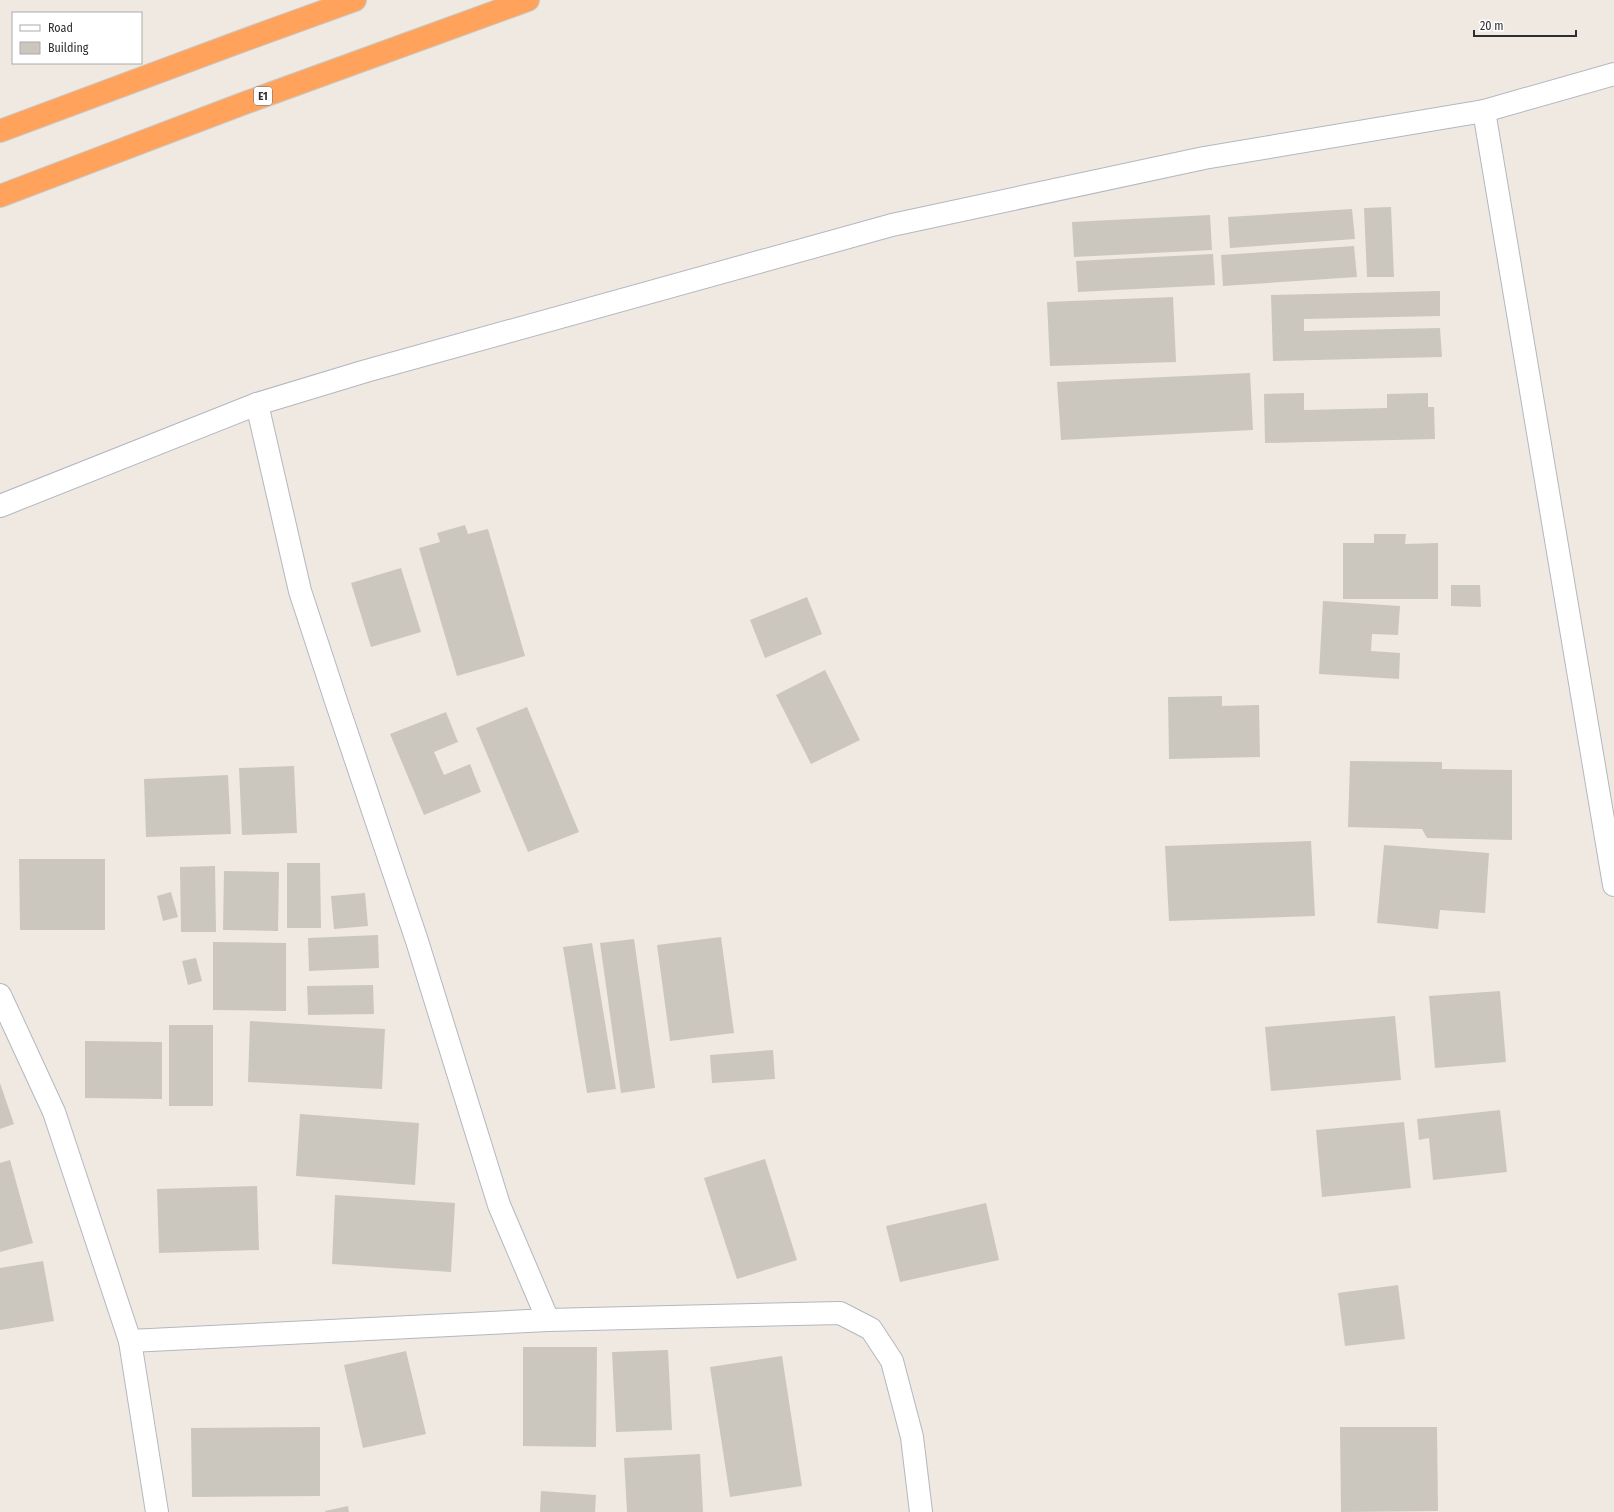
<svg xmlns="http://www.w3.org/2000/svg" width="1614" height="1512" font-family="'Fira Sans Condensed',sans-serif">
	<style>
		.building { fill: #cbc7bf }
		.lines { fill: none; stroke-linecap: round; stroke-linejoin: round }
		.minor-casing { stroke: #b4b7c1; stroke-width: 24 }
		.tertiary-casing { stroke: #b4b7c1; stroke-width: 24 }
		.motorway-casing { stroke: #c9c9c9; stroke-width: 24 }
		.minor { stroke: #fff; stroke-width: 22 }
		.tertiary { stroke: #fff; stroke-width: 22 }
		.motorway { stroke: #ffa35c; stroke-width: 22 }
		.labels { text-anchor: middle; stroke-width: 3; stroke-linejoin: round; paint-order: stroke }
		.shield { fill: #fff; stroke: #6d6d6d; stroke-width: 1 }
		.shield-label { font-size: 11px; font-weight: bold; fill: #2e2e2e }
	</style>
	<rect width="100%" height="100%" fill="#efe9e1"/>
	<g class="building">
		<path d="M1391,207L1394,277H1367L1364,208Z"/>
		<path d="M1352,209L1355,239L1230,248L1228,217Z"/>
		<path d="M1210,215L1212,250L1074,257L1072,222Z"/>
		<path d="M1354,246L1357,277L1223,286L1221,255Z"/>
		<path d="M1213,254L1215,285L1078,292L1076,261Z"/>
		<path d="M1440,291V316L1304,319V331L1440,328L1442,357L1273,361L1271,295Z"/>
		<path d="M1173,297L1176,362L1050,366L1047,302Z"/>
		<path d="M1250,373L1253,430L1061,440L1057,382Z"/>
		<path d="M1304,393V410L1387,408V394L1428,393V407H1434L1435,439L1265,443L1264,394Z"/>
		<path d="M465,525L468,534L488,529L525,656L457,676L419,548L440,542L437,533Z"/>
		<path d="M1374,534H1406L1405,544L1438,543V599H1343V543H1374Z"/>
		<path d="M401,568L421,632L371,647L351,583Z"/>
		<path d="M1451,585H1480L1481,607L1451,606Z"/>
		<path d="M807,597L822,634L765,658L750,620Z"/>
		<path d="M1323,601L1400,606L1398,635L1372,634L1371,651L1400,653L1399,679L1319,674Z"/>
		<path d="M825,670L860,740L811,764L776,695Z"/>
		<path d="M1222,696V706L1259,705L1260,757L1169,759L1168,697Z"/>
		<path d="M527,707L579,832L528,852L476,728Z"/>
		<path d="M446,712L458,742L434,752L444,775L470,764L481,792L424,815L390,734Z"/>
		<path d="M1350,761L1442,762V769L1512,770V840L1427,838L1422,829L1348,827Z"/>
		<path d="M294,766L297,833L242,835L239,768Z"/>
		<path d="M228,775L231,834L146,837L144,779Z"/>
		<path d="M1311,841L1315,916L1169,921L1165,846Z"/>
		<path d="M1384,845L1489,853L1485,913L1440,910L1438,929L1377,923Z"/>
		<path d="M19,859H105V930H20Z"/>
		<path d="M287,863H320L321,928H287Z"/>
		<path d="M215,866L216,932H181L180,867Z"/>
		<path d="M224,871L279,872L278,931L223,930Z"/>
		<path d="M171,892L178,917L163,921L157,896Z"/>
		<path d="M365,893L368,926L334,929L331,896Z"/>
		<path d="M378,935L379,968L309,971L308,938Z"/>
		<path d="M721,937L734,1033L670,1041L657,945Z"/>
		<path d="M634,939L655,1088L621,1093L600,943Z"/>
		<path d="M213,942L286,943V1011L213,1010Z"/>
		<path d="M592,943L616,1089L587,1093L563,947Z"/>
		<path d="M196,958L202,981L188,985L182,961Z"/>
		<path d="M373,985L374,1014L308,1015L307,986Z"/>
		<path d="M1500,991L1506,1062L1435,1068L1429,996Z"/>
		<path d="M1395,1016L1401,1080L1271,1091L1265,1027Z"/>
		<path d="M250,1021L385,1029L382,1089L248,1082Z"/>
		<rect x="169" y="1025" width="44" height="81"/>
		<path d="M85,1041L162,1042V1099L85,1098Z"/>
		<path d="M773,1050L775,1079L712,1083L710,1055Z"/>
		<path d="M0,1083L14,1124L0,1129Z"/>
		<path d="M1500,1110L1507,1172L1433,1180L1429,1138L1419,1140L1417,1119Z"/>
		<path d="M300,1114L419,1123L415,1185L296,1176Z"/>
		<path d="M1404,1122L1411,1188L1322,1197L1316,1130Z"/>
		<path d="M765,1159L797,1260L737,1279L704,1178Z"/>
		<path d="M10,1160L33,1243L0,1252V1163Z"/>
		<path d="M257,1186L259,1250L159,1253L157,1189Z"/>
		<path d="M335,1195L455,1203L451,1272L332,1264Z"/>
		<path d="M986,1203L999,1260L900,1282L886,1226Z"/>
		<path d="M43,1261L54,1321L0,1330V1268Z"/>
		<path d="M1398,1285L1405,1339L1345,1346L1338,1293Z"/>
		<path d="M523,1347H597L596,1447L523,1446Z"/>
		<path d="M668,1350L672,1430L616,1432L612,1352Z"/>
		<path d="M406,1351L426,1434L363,1448L344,1365Z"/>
		<path d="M782,1356L802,1486L730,1497L710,1367Z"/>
		<path d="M320,1427V1496L192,1497L191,1428Z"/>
		<path d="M1340,1427H1437L1438,1511L1341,1512Z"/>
		<path d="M700,1454L703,1512H627L624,1458Z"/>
		<path d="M541,1491L596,1495L595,1512H540Z"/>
		<path d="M348,1506L349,1512H325V1511Z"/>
	</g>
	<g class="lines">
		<g class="minor-casing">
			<g id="minor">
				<path d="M257,404L300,591L337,704L417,941L499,1205L548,1320"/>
				<path d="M0,995L54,1112L130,1341L157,1512"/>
				<path d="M130,1341L548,1320L840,1313L871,1329L892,1361L912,1437L921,1512"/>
			</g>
		</g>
		<g class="tertiary-casing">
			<g id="tertiary">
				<path d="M1484,111L1614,885"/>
				<path d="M0,506L257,404L366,371L892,225L1204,158L1484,111L1614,74"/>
			</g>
		</g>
		<g class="motorway-casing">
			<g id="motorway">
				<path d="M0,131L239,42L355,0"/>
				<path d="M0,196L242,104L528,0"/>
			</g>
		</g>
		<use href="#minor" class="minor"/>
		<use href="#tertiary" class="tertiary"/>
		<use href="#motorway" class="motorway"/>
	</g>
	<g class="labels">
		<rect class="shield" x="254" y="87" width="18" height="18" rx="3"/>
		<g class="shield-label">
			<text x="263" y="100">E1</text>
		</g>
	</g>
	<rect x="12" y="12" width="130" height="52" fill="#ffffff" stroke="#ababab"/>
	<rect x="20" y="25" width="20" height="6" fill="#ffffff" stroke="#ababab"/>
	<text x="48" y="32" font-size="12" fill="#2e2e2e">Road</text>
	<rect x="20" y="42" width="20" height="12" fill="#cbc7bf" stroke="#ababab"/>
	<text x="48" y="52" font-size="12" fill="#2e2e2e">Building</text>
	<path d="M1474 30v6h102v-6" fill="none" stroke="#2e2e2e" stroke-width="2"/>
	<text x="1480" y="30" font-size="12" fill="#2e2e2e" stroke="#ffffff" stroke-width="3" paint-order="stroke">20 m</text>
</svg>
